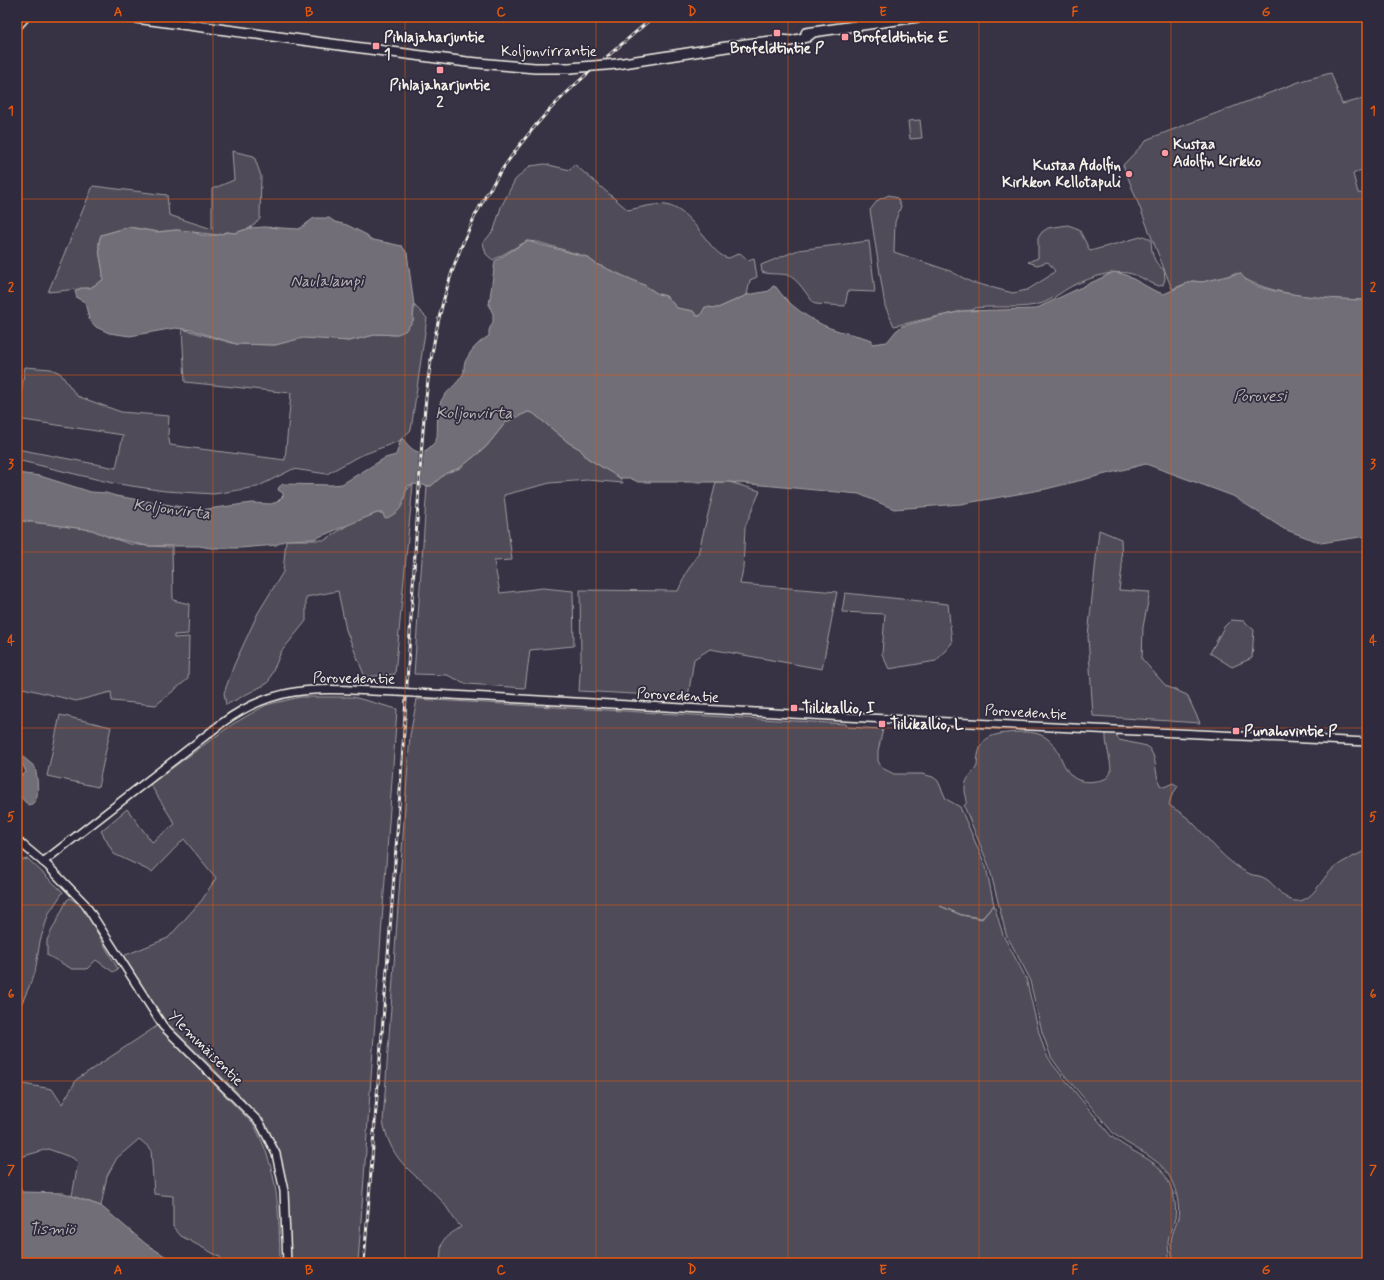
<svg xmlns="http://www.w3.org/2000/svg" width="1384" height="1280" font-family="Mynerve,sans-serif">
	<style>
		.green { fill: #504b59; stroke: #a29ea0 }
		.water { fill: #726e77; stroke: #a6a2a4 }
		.pier { fill: #373244 }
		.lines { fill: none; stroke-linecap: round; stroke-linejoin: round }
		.minor-casing { stroke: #f4f1e8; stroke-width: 10 }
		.major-casing { stroke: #f4f1e8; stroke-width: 12 }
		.highway-casing { stroke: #f4f1e8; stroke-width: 13 }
		.minor { stroke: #2f2a3d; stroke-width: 7 }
		.major { stroke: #2f2a3d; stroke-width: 9 }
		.highway { stroke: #2f2a3d; stroke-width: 10 }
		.rail-casing { stroke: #f4f1e8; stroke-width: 3 }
		.rail { stroke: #2f2a3d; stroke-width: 1.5; stroke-dasharray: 4.5; stroke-linecap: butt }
		.minor-bridge-casing { stroke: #f4f1e8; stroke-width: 10; stroke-linecap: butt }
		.major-bridge-casing { stroke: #f4f1e8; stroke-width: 12; stroke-linecap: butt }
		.minor-bridge { stroke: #2f2a3d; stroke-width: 7 }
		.major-bridge { stroke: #2f2a3d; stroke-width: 9 }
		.grid { fill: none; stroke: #e8590c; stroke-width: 1; stroke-opacity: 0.55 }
		.poi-dot { fill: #ff9aa2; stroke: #2f2a3d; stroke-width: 1.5 }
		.labels { text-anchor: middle; stroke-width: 3.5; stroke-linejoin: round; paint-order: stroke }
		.poi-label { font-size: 15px; font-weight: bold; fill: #f4f1e8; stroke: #2f2a3d; text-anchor: start }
		.street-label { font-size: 15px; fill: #f4f1e8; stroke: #2f2a3d }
		.water-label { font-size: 16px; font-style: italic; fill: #bab6b5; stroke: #2f2a3d }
		.neatline { fill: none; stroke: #e8590c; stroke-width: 1.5 }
		.grid-label { font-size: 13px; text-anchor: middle; font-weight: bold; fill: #e8590c }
	</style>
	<rect width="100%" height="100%" fill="#373244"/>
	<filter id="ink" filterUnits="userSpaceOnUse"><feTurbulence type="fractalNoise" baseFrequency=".025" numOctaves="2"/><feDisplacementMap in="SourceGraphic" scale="8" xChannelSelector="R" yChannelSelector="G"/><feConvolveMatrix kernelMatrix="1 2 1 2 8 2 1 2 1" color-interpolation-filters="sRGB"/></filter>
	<g filter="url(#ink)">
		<g class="green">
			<path d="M1331,73L1342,104L1367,98V167L1353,174L1358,193L1367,194V300C1324,299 1271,297 1235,273L1223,278L1202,282L1192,281L1172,289L1123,165L1148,139L1304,80Z"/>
			<path d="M920,120L922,138L910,139L908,121Z"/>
			<path d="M232,151L254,156L261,176L260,219L250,228L235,233L227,232L218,235L176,230L157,232L129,227L101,235C95,248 104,265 103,280L90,288L48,292L93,186L167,195L169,215L212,229V189L234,180Z"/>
			<path d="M545,164L570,170L574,164L628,210C639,208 655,203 666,205C696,211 710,257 729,258L740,253L748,260L754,258L757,277L750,280L747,295L718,308L706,307L700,316H697L693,311L677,308L666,296L658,294L644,285L596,264L587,257L538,242L527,241L493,260L486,254L483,243L494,230L501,207L515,180L530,166Z"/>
			<path d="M889,195L897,198L901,206L895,222L894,252L950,271L971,282L1013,293L1027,290L1048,277L1055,271L1048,262L1037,265L1028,262L1038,258V238L1042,232L1048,228L1068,225L1079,229L1090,251L1144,236L1151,240C1152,253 1152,261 1164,270L1165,279L1163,285L1159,286C1152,284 1146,280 1140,277C1118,266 1093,277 1072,286C1062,291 1054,299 1043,303C1022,310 998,305 975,308L973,310L962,311L894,326L885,306L870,210L878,200Z"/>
			<path d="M869,241L875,292L848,291L845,306L815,304C807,296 798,278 787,275C778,273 770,275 762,272L761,265L798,250Z"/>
			<path d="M414,305L427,318L411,430L399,441L357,457L327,474L293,469L257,487L214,494L165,491L112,483L17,460V449L116,468L123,435L17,419L25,367L51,369L60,373L77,396L121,412L169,416L168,434L170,445L285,460L291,393L185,382L182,329L236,344L275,345L303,337L349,341L379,334L395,335L413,321Z"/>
			<path d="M528,412L533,413L569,443L580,449L587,458L620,478L623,483L587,480L550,483L504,495L512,560L494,561L500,593L543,588L573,591L574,646L530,650L525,688L467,684L447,675L414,674L427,486H431L446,473L460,468L486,447L506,422Z"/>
			<path d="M716,482H729L760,491L745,527L743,569L740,584L837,592L822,669L710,649L694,659L688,697L579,691L581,657L580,590L678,591L686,573L698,554Z"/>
			<path d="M413,484L395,674L365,677L346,630L338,591L306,597V621L281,652L268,683L226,705L224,693L234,665L258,613L283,572L286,540H325L352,522L377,513H383Z"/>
			<path d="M17,520L93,530L109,537L130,544L147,546L172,547L173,600L189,604L188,634L174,635V638L189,637L188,679L156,705L112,701L111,692L76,701L23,688L17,704Z"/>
			<path d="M1099,530L1121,539L1122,568L1119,590L1150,592L1143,627L1142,659L1166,686L1187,695L1200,723L1093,716L1088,636Z"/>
			<path d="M845,593L948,604L952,643L936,661L889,669L882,654L885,614L842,612Z"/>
			<path d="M1231,620L1244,621L1254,630L1252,658L1232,667L1210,653L1224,627Z"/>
			<path d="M300,697H353L397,709L358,1263H290L288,1193L279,1150L265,1124L237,1092L160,1016L123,956L168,938L202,900L216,878L184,839L152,872L114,854L101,831L127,809L152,842L175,824L150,784L233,724L266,705Z"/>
			<path d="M417,699L846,724L847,727L883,729L878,751V761L882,768L894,774H922L933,777L938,781L946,799L960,807L986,867L994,905L982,918L962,915L940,906L961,915L982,919L994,905L1003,935L1026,978L1039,1033L1046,1054L1053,1065L1111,1136C1125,1148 1141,1154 1155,1164C1169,1175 1178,1200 1175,1218C1173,1226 1169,1233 1168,1241C1168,1248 1169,1256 1170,1263H440C442,1237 440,1241 461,1227C452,1218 449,1209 441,1200C413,1170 393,1166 383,1122L410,735Z"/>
			<path d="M60,715L111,727L98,787L47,776Z"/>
			<path d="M1019,732C1029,732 1040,732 1049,740C1066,754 1061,787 1096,781C1103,780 1108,779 1111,772C1111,758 1105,746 1106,732L1122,733L1116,736L1119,740L1147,746C1158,756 1154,772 1160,785L1164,787L1173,783L1178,786L1171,797L1169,805C1176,810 1185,815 1191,821C1210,840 1226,863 1250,874C1254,876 1258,875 1262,877C1276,882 1282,903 1300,901C1312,898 1319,885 1326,876C1336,863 1353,857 1367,850V1263H1173C1172,1256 1171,1248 1171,1241C1172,1233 1176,1226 1178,1218C1181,1199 1172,1173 1157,1162C1144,1151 1127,1145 1114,1134L1061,1071L1051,1057L1042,1032L1029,977L1006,934L989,866L964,806C970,800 964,795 965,788C965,778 973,774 977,766C978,735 991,734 1019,732Z"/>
			<path d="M28,859L63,892L49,913L40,941L35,973L22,1003L17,1004V861Z"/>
			<path d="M70,898L82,906L118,969L113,972L96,960L87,969H72L47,955V940L67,900Z"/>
			<path d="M157,1026L254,1125C279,1171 279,1212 280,1263H222L220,1257L181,1236L173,1227V1196L154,1194L151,1149L139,1139L117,1158L107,1176L101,1206L72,1196L78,1163L73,1158L48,1149L17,1158V1083L52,1089L62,1104L77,1079Z"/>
		</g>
		<g class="water">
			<path d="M314,218H329L335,222L347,225L367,235L369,239L402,246L407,253L414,305L413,321L405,331L395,335L379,334L349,341L303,338L275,345L236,344L192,330L175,328L130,336L109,333L96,327L89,319L85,302L77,298L75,291L81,288H90L103,280C104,265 95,248 101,235L129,227L157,232L176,230L190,231L202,235H218L227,232L235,233L250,228L264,227L299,229Z"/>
			<path d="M527,241L587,257L596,264L644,285L658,294L666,296L677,308L693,311L697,316H700L705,307L718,308L747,295L769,291L773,286L776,287C788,305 810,320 830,328C843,333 858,335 872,340V344L887,342L896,331L902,326L962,311L1035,309L1114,272L1126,275L1155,291L1164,294L1192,281L1202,282L1240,273C1242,275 1244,278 1246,280C1263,295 1343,300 1367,300V536L1321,543L1284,529L1233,496L1146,464L1046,489L961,504L894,509L859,494L729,482H638L630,478H620L587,458L580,449L569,443L533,413L528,412L506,422L486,447L460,468L446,473L431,486L413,484L408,486C401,503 407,508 387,518L384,517L383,513H377L314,539L286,540L276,545L240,548H211L199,546H147L109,537L92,530L17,520V473L40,476L91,492L106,493L116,496L200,510L252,503L271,504L277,502L283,496V493L278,490L279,487L283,484L333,485L342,484L385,458L396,455L401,439H403C411,449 419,458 430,447C433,444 436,442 437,437C438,426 436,412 441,401C446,391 458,384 463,374C465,371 463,366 465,362C471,350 477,343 489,336V330L493,322V314L489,305L495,261Z"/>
			<path d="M22,756L35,767C37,777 42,803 29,805C17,797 17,787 17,774L23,775L26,772L21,761Z"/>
			<path d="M17,1180L22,1192L64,1193L101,1206L146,1244L176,1263H17Z"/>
		</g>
		<path class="pier" d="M419,450H424L421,485H417Z"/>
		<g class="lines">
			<g class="minor-casing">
				<g id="minor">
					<path d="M414,693L846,717L1367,742"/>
					<path d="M17,840L48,866L85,904L163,1026L260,1123L276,1154L284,1191L287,1263"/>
					<path d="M43,862L222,723C281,680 328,690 397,692"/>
				</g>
			</g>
			<g class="major-casing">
				<g id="major">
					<path d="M128,17L467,62L535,68H570"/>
					<path d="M806,33L918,17"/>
					<path d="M617,64L746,44L780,40L791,41L807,37L812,33"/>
				</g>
			</g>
			<g class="highway-casing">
				<path id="highway" d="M17,25L24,17"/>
			</g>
			<use href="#minor" class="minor"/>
			<use href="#major" class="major"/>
			<use href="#highway" class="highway"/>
			<g class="rail-casing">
				<path id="rail" d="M364,1263C378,1075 395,887 406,698C410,634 414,570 418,505C423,414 428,323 465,238C482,197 507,159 536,125C570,85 614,52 653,17"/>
			</g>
			<use href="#rail" class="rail"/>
			<g class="minor-bridge-casing">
				<path id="minor-bridge" d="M397,692L414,693"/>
			</g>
			<g class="major-bridge-casing">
				<path id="major-bridge" d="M570,68L617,64"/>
			</g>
			<use href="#minor-bridge" class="minor-bridge"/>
			<use href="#major-bridge" class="major-bridge"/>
		</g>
	</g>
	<path class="grid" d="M213,17V1263M405,17V1263M596,17V1263M788,17V1263M979,17V1263M1171,17V1263M17,199H1367M17,375H1367M17,552H1367M17,728H1367M17,905H1367M17,1081H1367"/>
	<g class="poi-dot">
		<rect x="773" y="29" width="8" height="8" rx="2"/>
		<rect x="841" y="33" width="8" height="8" rx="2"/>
		<rect x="372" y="42" width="8" height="8" rx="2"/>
		<rect x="436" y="66" width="8" height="8" rx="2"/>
		<circle cx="1165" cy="153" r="4"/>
		<circle cx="1129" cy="174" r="4"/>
		<rect x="790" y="704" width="8" height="8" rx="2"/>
		<rect x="878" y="720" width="8" height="8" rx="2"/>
		<rect x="1232" y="727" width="8" height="8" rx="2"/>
	</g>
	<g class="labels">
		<g class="poi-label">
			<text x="384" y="42">Pihlajaharjuntie<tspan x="384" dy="17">1</tspan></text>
			<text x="853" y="42">Brofeldtintie E</text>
			<text x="777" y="53" text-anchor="middle">Brofeldtintie P</text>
			<text x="440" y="90" text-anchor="middle">Pihlajaharjuntie<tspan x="440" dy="17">2</tspan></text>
			<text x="1173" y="149">Kustaa<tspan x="1173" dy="17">Adolfin Kirkko</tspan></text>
			<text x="1121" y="170" text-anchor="end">Kustaa Adolfin<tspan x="1121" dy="17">Kirkkon Kellotapuli</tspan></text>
			<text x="802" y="713">Tiilikallio, I</text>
			<text x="890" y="729">Tiilikallio, L</text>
			<text x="1244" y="736">Punahovintie P</text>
		</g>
		<g class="street-label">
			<text x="549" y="56">Koljonvirrantie</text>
			<text transform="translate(354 678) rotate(1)" y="5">Porovedentie</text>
			<text transform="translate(678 695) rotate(3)" y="5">Porovedentie</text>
			<text transform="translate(1026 712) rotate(3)" y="5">Porovedentie</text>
			<text transform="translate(206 1048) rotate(45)" y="5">Ylemmäisentie</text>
		</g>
		<g class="water-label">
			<text x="327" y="286">Naulalampi</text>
			<text x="1260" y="401">Porovesi</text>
			<text x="474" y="418">Koljonvirta</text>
			<text transform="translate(172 508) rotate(7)" y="6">Koljonvirta</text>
			<text x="52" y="1234">Tismiö</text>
		</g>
	</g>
	<rect width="1384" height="1280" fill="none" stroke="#2f2a3d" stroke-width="44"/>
	<rect x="22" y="22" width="1340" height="1236" class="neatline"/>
	<g class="grid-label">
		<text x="118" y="16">A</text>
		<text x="309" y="16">B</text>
		<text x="501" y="16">C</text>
		<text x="692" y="16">D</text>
		<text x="883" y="16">E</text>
		<text x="1075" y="16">F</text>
		<text x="1266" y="16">G</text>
		<text x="11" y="115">1</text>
		<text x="1373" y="115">1</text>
		<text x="11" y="291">2</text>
		<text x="1373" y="291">2</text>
		<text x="11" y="468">3</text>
		<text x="1373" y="468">3</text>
		<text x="11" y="645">4</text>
		<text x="1373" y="645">4</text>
		<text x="11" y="821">5</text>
		<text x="1373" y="821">5</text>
		<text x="11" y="998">6</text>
		<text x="1373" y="998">6</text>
		<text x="11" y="1174">7</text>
		<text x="1373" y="1174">7</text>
		<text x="118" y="1274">A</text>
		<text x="309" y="1274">B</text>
		<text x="501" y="1274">C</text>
		<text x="692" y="1274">D</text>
		<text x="883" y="1274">E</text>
		<text x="1075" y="1274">F</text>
		<text x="1266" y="1274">G</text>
	</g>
</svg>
